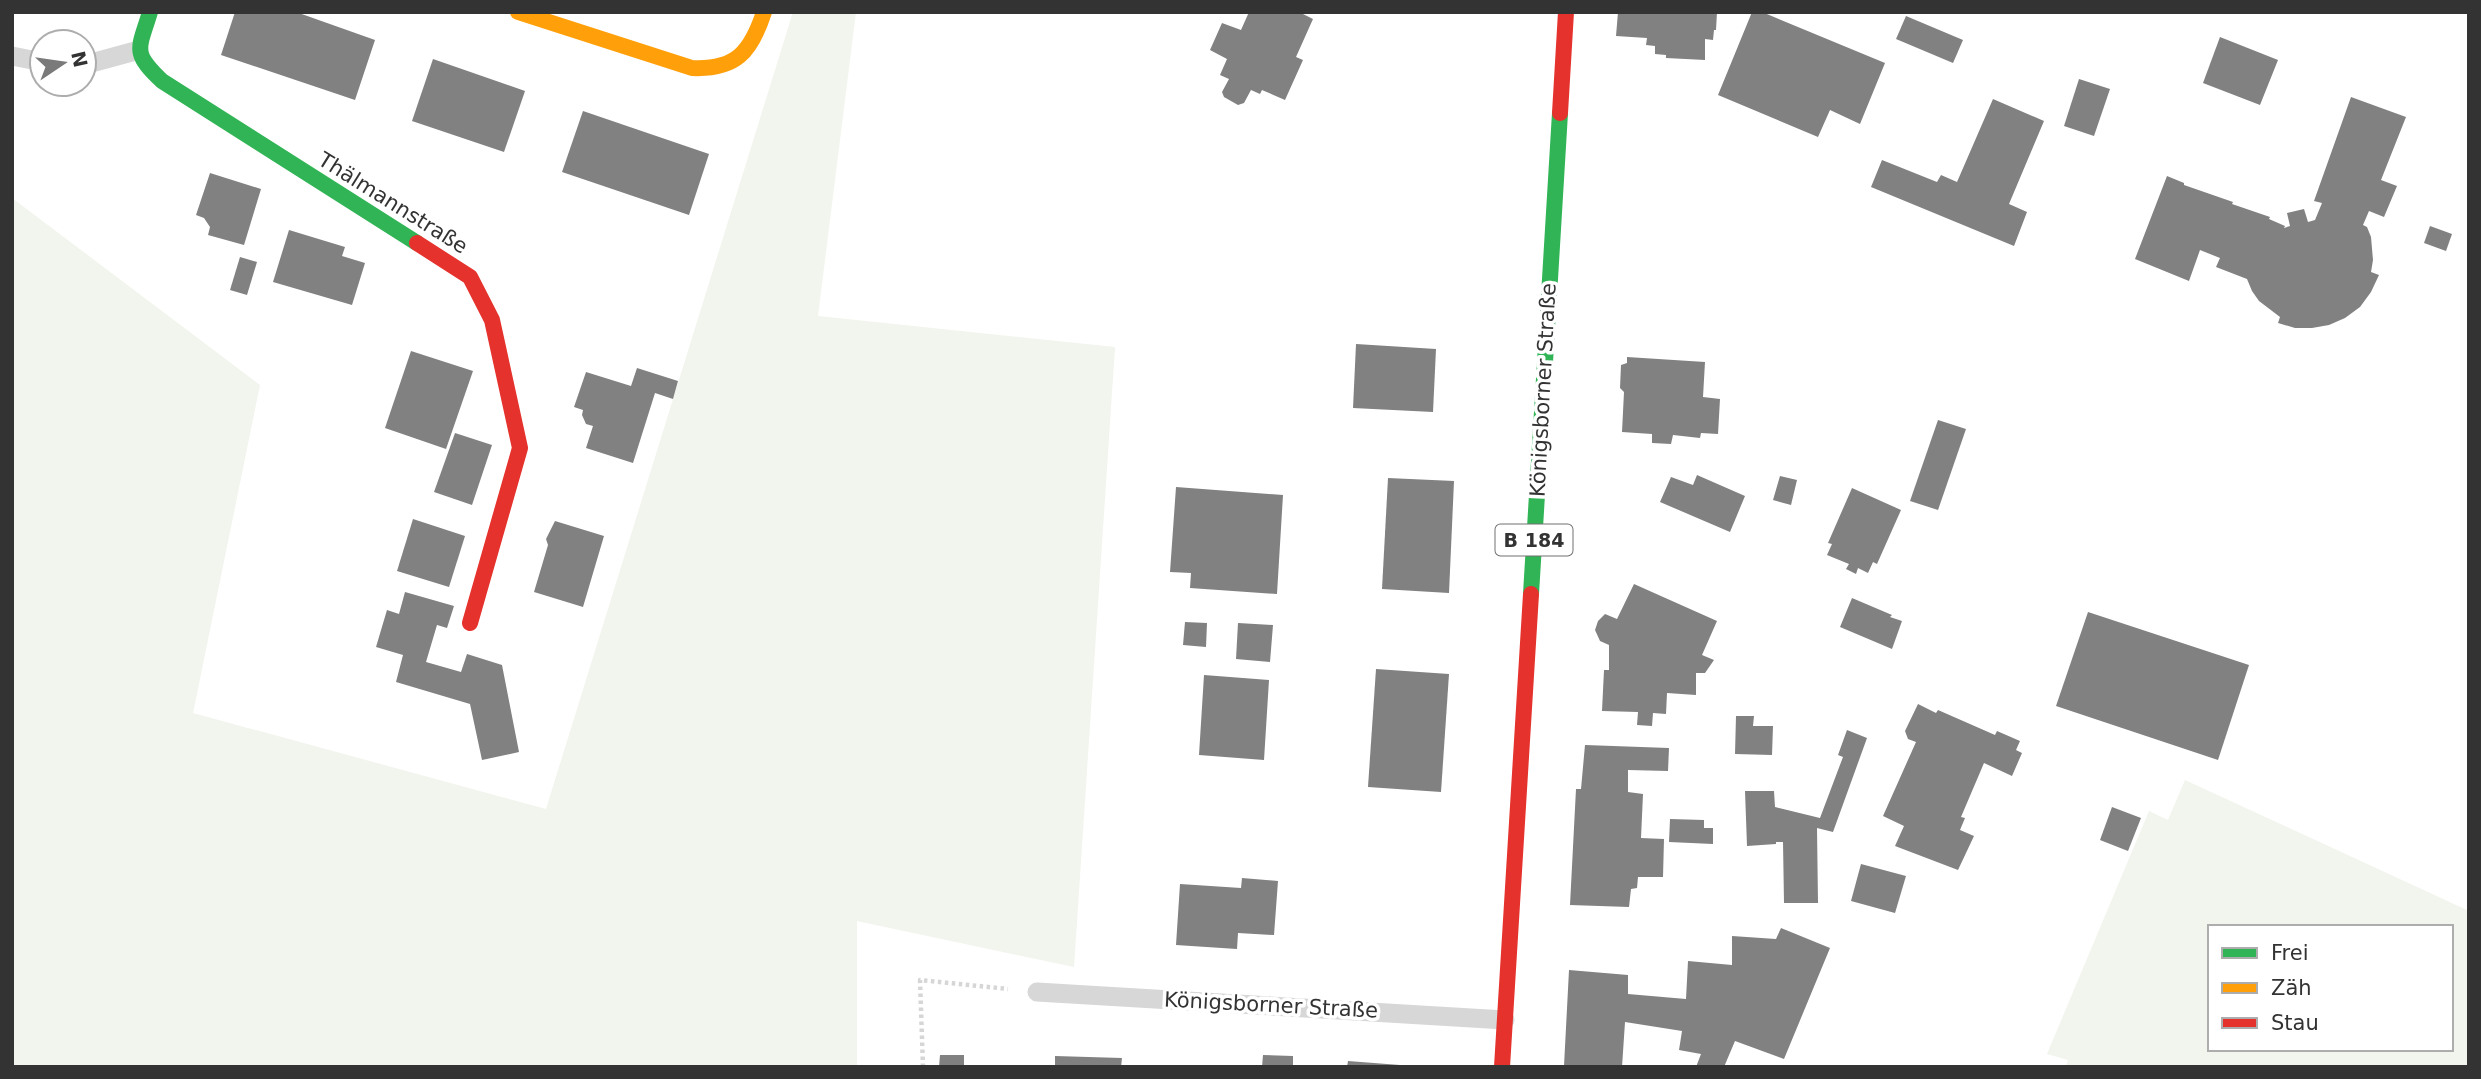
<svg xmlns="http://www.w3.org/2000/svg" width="2481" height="1079" font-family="'DejaVu Sans',sans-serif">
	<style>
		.green { fill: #f1f5ed; fill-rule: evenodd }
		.building { fill: #818181 }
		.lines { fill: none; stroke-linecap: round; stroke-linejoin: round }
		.path { stroke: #d6d6d6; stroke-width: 4.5; stroke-dasharray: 3.5 3.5; stroke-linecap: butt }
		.lane { stroke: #d7d7d7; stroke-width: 19 }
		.fast { stroke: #30b455; stroke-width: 16 }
		.slow { stroke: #ff9f0a; stroke-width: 16 }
		.jam { stroke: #e5322d; stroke-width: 16 }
		.labels { text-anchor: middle; stroke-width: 7; stroke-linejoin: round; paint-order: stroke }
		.shield { fill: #fff; stroke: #707070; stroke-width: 2 }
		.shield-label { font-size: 19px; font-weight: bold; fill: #333 }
		.street-label { font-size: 21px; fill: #333; stroke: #fff }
	</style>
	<rect width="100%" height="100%" fill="#fff"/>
	<g class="green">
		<path d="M793,12H856L818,316L1115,347L1074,967L857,921V1067H14L12,198L260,385L193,713L546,809Z"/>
		<path d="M2185,780L2469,911V1067H2066L2068,1060L2047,1054L2149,811L2168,820ZM2210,927H2451V1049H2210Z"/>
	</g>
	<g class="building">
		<path d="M235,12H296L375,40L355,100L221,55Z"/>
		<path d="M1249,12H1299L1313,19L1296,57L1303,60L1285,100L1262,90L1260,94L1251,90L1244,103L1238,105L1224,97L1222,92L1229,79L1220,75L1227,59L1210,50L1222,23L1241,30Z"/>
		<path d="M1618,12H1717L1716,30H1714L1713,40L1705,39V60L1666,58V55L1655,54V46L1646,45L1647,38L1616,36Z"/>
		<path d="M1752,12H1762L1885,63L1860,124L1830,110L1818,137L1718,95Z"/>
		<path d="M1906,16L1963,40L1953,63L1896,39Z"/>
		<path d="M2220,37L2278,60L2260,105L2203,83Z"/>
		<path d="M433,59L525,91L504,152L412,121Z"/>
		<path d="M2079,79L2110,89L2094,136L2064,126Z"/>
		<path d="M2351,97L2406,117L2381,180L2397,186L2384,217L2369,211L2363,225L2367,227L2371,237L2373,260L2371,272L2379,275L2371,292L2360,307L2345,318L2329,325L2312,328H2295L2278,323L2280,317L2259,301L2252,291L2247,279L2216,267L2220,258L2200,250L2189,281L2135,259L2167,176L2184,183V185L2233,202L2232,204L2270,217L2269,219L2285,226L2284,228L2290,226L2287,213L2304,209L2308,222L2315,220L2322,203L2314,201Z"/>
		<path d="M1993,99L2044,121L2009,204L2027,212L2014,246L1871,187L1882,160L1937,182L1941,175L1957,182Z"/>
		<path d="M583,111L709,154L689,215L562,172Z"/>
		<path d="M210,173L261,189L244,245L208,235L210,227L204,218L196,215Z"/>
		<path d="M2430,226L2452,234L2446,251L2424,243Z"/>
		<path d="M289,230L345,247L342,256L365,263L352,305L273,282Z"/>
		<path d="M240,257L257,262L247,295L230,290Z"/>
		<path d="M1356,344L1436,349L1433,412L1353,408Z"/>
		<path d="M411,351L473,371L446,449L385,428Z"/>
		<path d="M1627,357L1705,362L1703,397L1720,399L1718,434L1701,433L1700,438L1673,435L1671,444L1652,443V434L1622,432L1624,392L1620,388L1621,365L1627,363Z"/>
		<path d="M637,368L678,381L673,399L655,393L633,463L586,448L593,426L586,424L582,415L583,410L574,407L586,372L631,386Z"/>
		<path d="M1938,420L1966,429L1938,510L1910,501Z"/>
		<path d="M455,433L492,445L472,505L434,492Z"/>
		<path d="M1697,475L1745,496L1730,532L1660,502L1671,477L1693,485Z"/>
		<path d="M1780,476L1797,480L1791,505L1773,500Z"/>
		<path d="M1388,478L1454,481L1449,593L1382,589Z"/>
		<path d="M1176,487L1283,495L1277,594L1190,588L1191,573L1170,572Z"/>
		<path d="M1852,488L1901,510L1877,564L1873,562L1868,573L1858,568L1856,574L1846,569L1849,564L1827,555L1832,544L1828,543Z"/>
		<path d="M413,519L465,536L449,587L397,571Z"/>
		<path d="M555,521L604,536L583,607L534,592L548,545L546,539Z"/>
		<path d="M1634,584L1717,621L1702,655L1714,660L1705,673H1696V695L1667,693L1666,714L1653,713L1652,726L1637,725L1638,712L1602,711L1604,670H1609V645L1600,641L1595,630L1598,621L1605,614L1617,619Z"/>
		<path d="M405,592L454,606L447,628L437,625L426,662L461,672L467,654L502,665L519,752L482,760L470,704L396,682L403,655L376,647L387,610L399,614Z"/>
		<path d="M1852,598L1892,615L1890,617L1902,621L1892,649L1840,627Z"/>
		<path d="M2088,612L2249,665L2218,760L2056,706Z"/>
		<path d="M1185,622L1207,623L1206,647L1183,645Z"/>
		<path d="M1238,623L1273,625L1270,662L1236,659Z"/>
		<path d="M1376,669L1449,674L1441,792L1368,787Z"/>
		<path d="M1204,675L1269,680L1264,760L1199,755Z"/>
		<path d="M1918,704L1936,713L1938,710L1995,735L1997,731L2020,741L2016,750L2022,753L2012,776L1984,763L1961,817L1965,818L1960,830L1974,836L1958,870L1895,846L1904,826L1883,816L1916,742L1908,739L1905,731Z"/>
		<path d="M1736,716H1754L1753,726H1773L1772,755L1735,754Z"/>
		<path d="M1847,730L1867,738L1833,832L1817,828L1818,903H1784L1783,842H1776V844L1747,846L1745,791H1774L1775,807L1820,818L1843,757L1838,755Z"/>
		<path d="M1585,745L1669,748L1668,771L1628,770V792L1643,794L1641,838L1664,839L1663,877H1638L1637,888L1631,889L1629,907L1570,905L1576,789H1581Z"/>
		<path d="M2112,807L2141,818L2128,851L2100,840Z"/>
		<path d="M1670,819L1704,820V828H1713V844L1669,842Z"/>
		<path d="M1861,864L1906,876L1895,913L1851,901Z"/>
		<path d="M1242,878L1278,881L1274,935L1238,933L1237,949L1176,945L1180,884L1241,888Z"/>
		<path d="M1781,928L1830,948L1784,1059L1735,1041L1724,1067H1696L1701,1054L1679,1050L1682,1031L1625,1022L1622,1067L1564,1066L1569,970L1628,975V994L1686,999L1688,961L1732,965V936L1776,939Z"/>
		<path d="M940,1055H964V1067H939Z"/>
		<path d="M1263,1055L1293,1056V1067H1262Z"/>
		<path d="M1055,1056L1122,1058L1121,1067H1055Z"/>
		<path d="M1348,1061L1400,1065V1067H1347Z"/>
	</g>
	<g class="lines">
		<path class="path" d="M923,1067L920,980L1008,989"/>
		<g class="lane">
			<path d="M12,56L42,62"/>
			<path d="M84,65L139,50"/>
			<path d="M1037,992L1505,1020"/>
		</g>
		<g class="fast">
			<path d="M150,12C139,49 131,52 162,81L417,243"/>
			<path d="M1531,594L1560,113"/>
		</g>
		<path class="slow" d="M518,12L692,68C736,70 751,52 764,12"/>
		<g class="jam">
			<path d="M1560,113L1566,12"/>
			<path d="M417,243L470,277L492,320L520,448L470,623"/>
			<path d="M1502,1067L1531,594"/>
		</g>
	</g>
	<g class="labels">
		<rect class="shield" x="1495.5" y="524.5" width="77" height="31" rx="5"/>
		<g class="shield-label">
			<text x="1534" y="547">B 184</text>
		</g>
		<g class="street-label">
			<text transform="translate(393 203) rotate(32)" y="7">Thälmannstraße</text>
			<text transform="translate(1543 390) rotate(-87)" y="7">Königsborner Straße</text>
			<text transform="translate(1271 1005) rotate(3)" y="7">Königsborner Straße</text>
		</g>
	</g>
	<rect width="2481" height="1079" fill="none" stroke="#333333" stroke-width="28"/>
	<rect x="2208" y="925" width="245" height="126" fill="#ffffff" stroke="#adadad" stroke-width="2"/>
	<rect x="2222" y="948" width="35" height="10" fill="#30b455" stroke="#adadad" stroke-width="2"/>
	<text x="2271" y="960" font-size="21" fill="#333333">Frei</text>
	<rect x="2222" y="983" width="35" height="10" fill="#ff9f0a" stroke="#adadad" stroke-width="2"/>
	<text x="2271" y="995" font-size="21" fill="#333333">Zäh</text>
	<rect x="2222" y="1018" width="35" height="10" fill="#e5322d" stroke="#adadad" stroke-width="2"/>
	<text x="2271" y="1030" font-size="21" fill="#333333">Stau</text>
	<g transform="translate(63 63) rotate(77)"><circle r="33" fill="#ffffff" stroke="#adadad" stroke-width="2"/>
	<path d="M0-5L12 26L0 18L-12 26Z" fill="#7a7a7a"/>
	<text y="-10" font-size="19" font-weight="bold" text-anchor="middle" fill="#333333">N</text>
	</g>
</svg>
